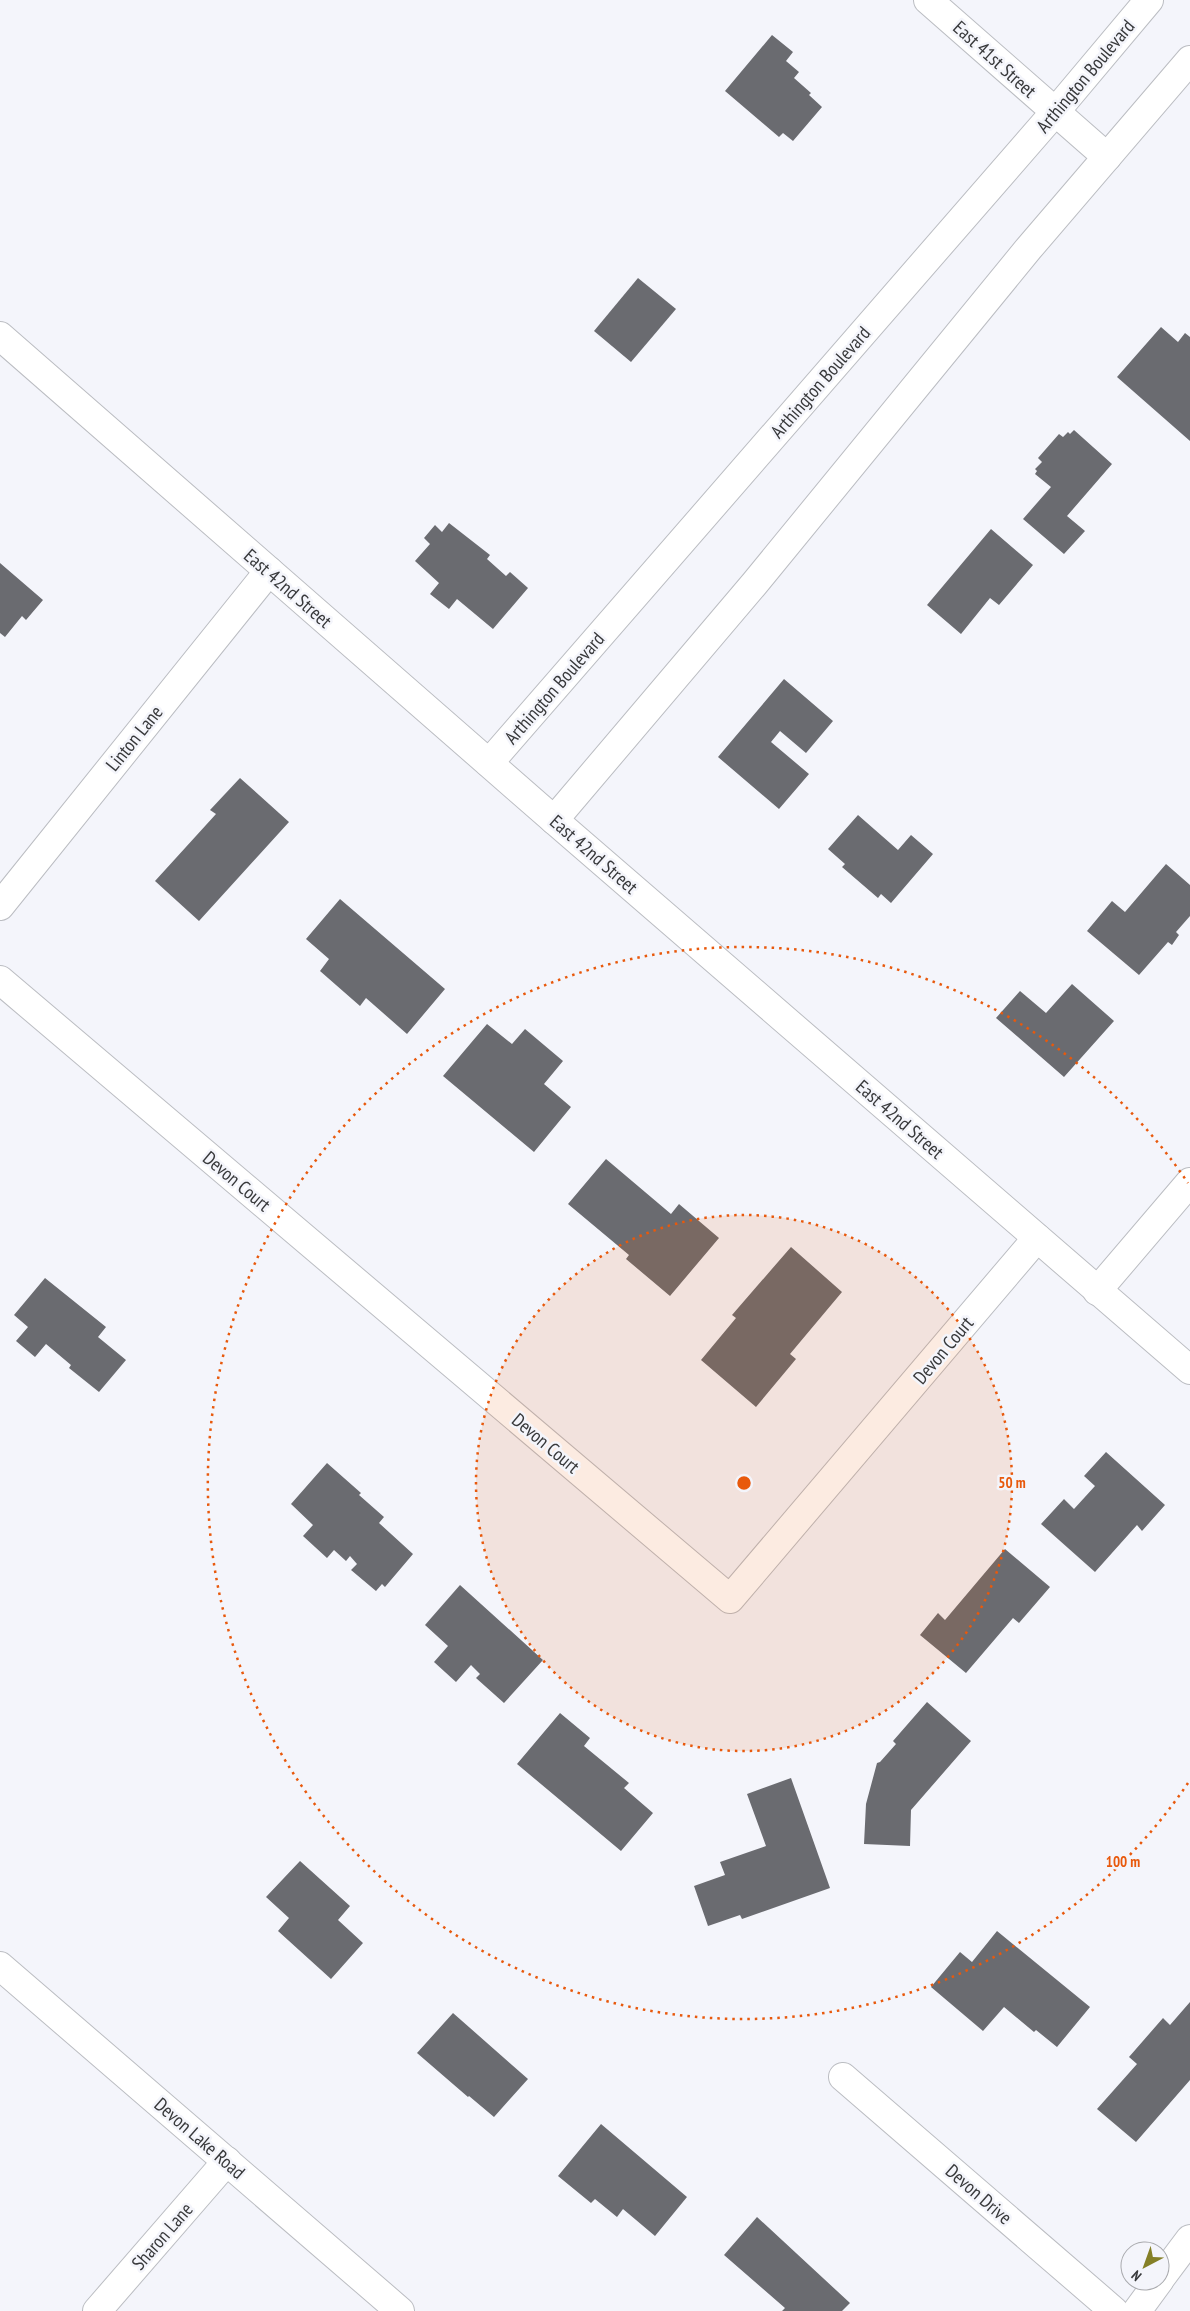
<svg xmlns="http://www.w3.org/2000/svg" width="1190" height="2311" font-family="'PT Sans Narrow',sans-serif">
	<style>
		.building { fill: #6a6b70 }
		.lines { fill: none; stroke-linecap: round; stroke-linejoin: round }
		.minor-casing { stroke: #bbbdc2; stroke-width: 30 }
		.minor { stroke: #fff; stroke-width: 28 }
		.ring { fill: none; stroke: #e8590c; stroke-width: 2.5; stroke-dasharray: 2.5 5 }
		.labels { text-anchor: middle; stroke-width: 5; stroke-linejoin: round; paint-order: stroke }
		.street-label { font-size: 19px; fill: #38393b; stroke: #f4f5fb }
		.centre { fill: #e8590c; stroke: #f4f5fb; stroke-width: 2.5 }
		.ring-label { font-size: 15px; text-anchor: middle; font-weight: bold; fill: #e8590c; stroke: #f4f5fb; stroke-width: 5; stroke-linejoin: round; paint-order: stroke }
	</style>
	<rect width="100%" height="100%" fill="#f4f5fb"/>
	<g class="building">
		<path d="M772,35L793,52L786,61L799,72L794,78L811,93L809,95L822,107L793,141L783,133L779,137L725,91Z"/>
		<path d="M638,278L676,309L631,362L594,331Z"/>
		<path d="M1161,327L1178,342L1185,333L1190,337V441L1117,377Z"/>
		<path d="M1074,430L1112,464L1067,516L1085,531L1064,554L1023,519L1051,487L1035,474L1037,471L1035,469L1042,462L1038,458L1059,434L1063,437L1068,432L1070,434Z"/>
		<path d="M449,523L490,555L487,559L506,576L510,572L528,588L493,629L457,599L449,609L430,594L439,583L415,561L430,544L424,538L435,525L442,532Z"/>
		<path d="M991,529L1033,565L999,605L990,598L961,634L927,605Z"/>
		<path d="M0,563L43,600L26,620L22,616L5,637L0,633Z"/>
		<path d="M784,679L833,721L806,753L780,731L771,742L809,774L779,809L718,757Z"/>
		<path d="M240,778L289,822L199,921L155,881L216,814L210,810Z"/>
		<path d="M858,815L898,850L911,835L933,854L891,903L881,894L878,898L842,867L845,864L828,849Z"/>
		<path d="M1166,864L1190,885V916L1176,932L1179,935L1172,945L1168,942L1139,975L1087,931L1112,901L1125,912Z"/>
		<path d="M340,899L445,989L407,1034L366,998L360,1006L320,971L329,959L306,939Z"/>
		<path d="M1072,984L1114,1021L1064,1077L996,1018L1020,991L1046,1013Z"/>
		<path d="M487,1024L512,1044L525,1029L563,1061L544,1084L571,1107L534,1152L443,1076Z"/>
		<path d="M606,1159L671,1214L679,1204L719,1238L670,1296L626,1259L629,1255L568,1204Z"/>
		<path d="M791,1247L842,1292L790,1354L796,1359L756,1407L701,1360L736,1318L732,1315Z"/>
		<path d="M45,1278L106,1327L98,1337L126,1360L99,1392L69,1368L71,1365L46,1344L35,1357L16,1341L28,1327L14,1315Z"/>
		<path d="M1106,1452L1165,1505L1142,1531L1137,1525L1095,1572L1041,1524L1064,1499L1074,1509L1095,1486L1084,1476Z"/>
		<path d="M327,1463L361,1493L359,1495L384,1517L379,1523L413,1554L385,1587L382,1584L376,1591L351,1570L357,1564L350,1556L346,1561L334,1550L327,1558L303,1536L313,1525L291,1504Z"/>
		<path d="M1005,1549L1050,1587L1019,1623L1013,1618L966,1673L920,1635L938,1613L945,1620Z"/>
		<path d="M460,1585L543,1660L504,1703L476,1678L480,1674L471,1665L456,1682L434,1662L448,1646L425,1625Z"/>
		<path d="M927,1702L971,1741L911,1810L910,1846L864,1844L866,1804L877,1763L880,1762L896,1744L893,1741Z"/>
		<path d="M560,1713L590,1738L584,1746L629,1783L624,1788L653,1813L621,1851L517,1764Z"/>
		<path d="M791,1778L830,1888L742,1919L740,1915L708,1926L694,1886L725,1875L720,1862L766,1846L747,1794Z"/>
		<path d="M300,1861L350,1906L338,1920L363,1943L331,1979L278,1931L289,1918L266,1897Z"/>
		<path d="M997,1931L1090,2007L1057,2047L1036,2030L1034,2032L1004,2007L983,2031L931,1987L960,1952L972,1962Z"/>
		<path d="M1190,2002V2080L1136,2142L1097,2109L1137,2064L1129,2057L1163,2018L1170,2025Z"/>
		<path d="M453,2013L528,2079L494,2117L469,2096L468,2097L417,2053Z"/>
		<path d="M601,2124L687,2197L655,2236L623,2209L617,2217L595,2199L591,2203L558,2176Z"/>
		<path d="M757,2217L850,2303L842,2311H782L785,2308L724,2255Z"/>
	</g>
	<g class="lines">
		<g class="minor-casing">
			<g id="minor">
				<path d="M928,0L1107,157"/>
				<path d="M0,336L554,820L1190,1370"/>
				<path d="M489,763L1055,112L1149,0"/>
				<path d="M554,820L755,583L1029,248L1190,60"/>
				<path d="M0,906L269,571"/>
				<path d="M0,980L730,1599L1037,1238"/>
				<path d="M1097,1291L1190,1182"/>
				<path d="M0,1966L400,2311"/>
				<path d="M843,2077L1114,2311"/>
				<path d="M1160,2279L1190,2239"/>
				<path d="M97,2311L227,2161"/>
				<path d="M1137,2311L1159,2281"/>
			</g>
		</g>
		<use href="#minor" class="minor"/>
	</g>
	<circle cx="744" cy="1483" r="268" fill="#e8590c" fill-opacity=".12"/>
	<g class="ring">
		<circle cx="744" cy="1483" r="268"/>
		<path d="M1188 1783A536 536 0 1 1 1188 1183"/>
	</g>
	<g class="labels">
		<g class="street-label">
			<text transform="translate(995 59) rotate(42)" y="7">East 41st Street</text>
			<text transform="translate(1085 76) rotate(-50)" y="7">Arthington Boulevard</text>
			<text transform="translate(820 382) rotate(-49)" y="7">Arthington Boulevard</text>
			<text transform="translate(288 588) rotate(41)" y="7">East 42nd Street</text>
			<text transform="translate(554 688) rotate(-49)" y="7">Arthington Boulevard</text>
			<text transform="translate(134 738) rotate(-51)" y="7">Linton Lane</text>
			<text transform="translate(594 854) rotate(41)" y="7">East 42nd Street</text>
			<text transform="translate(900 1119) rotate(41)" y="7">East 42nd Street</text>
			<text transform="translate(237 1181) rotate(40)" y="7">Devon Court</text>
			<text transform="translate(943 1350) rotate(-50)" y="7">Devon Court</text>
			<text transform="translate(546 1443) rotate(40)" y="7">Devon Court</text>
			<text transform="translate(200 2138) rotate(41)" y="7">Devon Lake Road</text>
			<text transform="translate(979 2194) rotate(41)" y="7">Devon Drive</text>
			<text transform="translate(162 2236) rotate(-49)" y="7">Sharon Lane</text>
		</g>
	</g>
	<circle cx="744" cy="1483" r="8" class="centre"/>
	<g class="ring-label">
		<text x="1012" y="1488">50 m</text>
		<text x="1123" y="1867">100 m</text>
	</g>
	<g transform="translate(1145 2266) rotate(221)"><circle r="24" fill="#f4f5fb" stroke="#a9aaae"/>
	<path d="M0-4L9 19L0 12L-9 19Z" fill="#858027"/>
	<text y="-8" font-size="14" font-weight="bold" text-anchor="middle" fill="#38393b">N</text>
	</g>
</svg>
